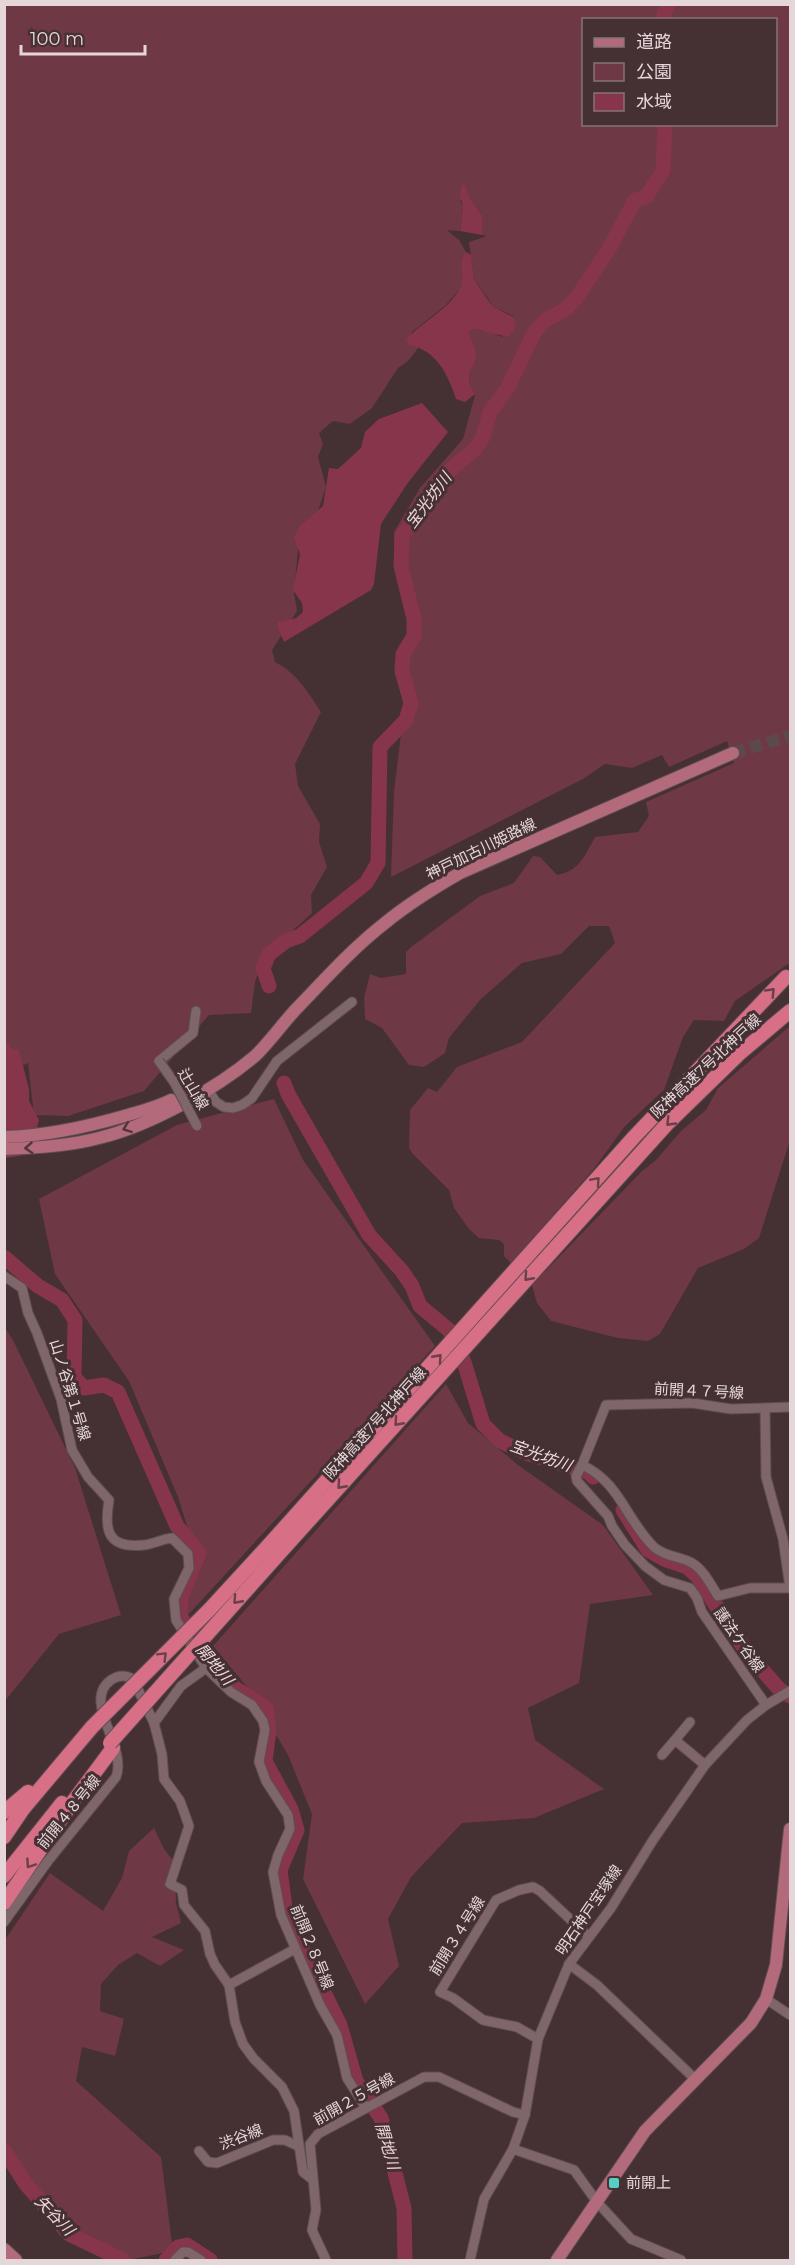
<svg xmlns="http://www.w3.org/2000/svg" width="795" height="2265" font-family="Montserrat,'Noto Sans JP',sans-serif">
	<style>
		.green { fill: #6f3845; fill-rule: evenodd }
		.water { fill: #86354a }
		.lines { fill: none; stroke-linecap: round; stroke-linejoin: round }
		.river { stroke: #86354a; stroke-width: 15 }
		.major-tunnel { stroke: #5d494d; stroke-width: 12; stroke-dasharray: 12 6; stroke-linecap: butt }
		.minor-casing { stroke: #5f4d50; stroke-width: 11 }
		.major-casing { stroke: #5f4d50; stroke-width: 14 }
		.highway-casing { stroke: #5f4d50; stroke-width: 16 }
		.minor { stroke: #7e666a; stroke-width: 9 }
		.major { stroke: #b36b7b; stroke-width: 12 }
		.highway { stroke: #d76f87; stroke-width: 14 }
		.minor-bridge-casing { stroke: #5f4d50; stroke-width: 11; stroke-linecap: butt }
		.highway-bridge-casing { stroke: #5f4d50; stroke-width: 16; stroke-linecap: butt }
		.minor-bridge { stroke: #7e666a; stroke-width: 9 }
		.highway-bridge { stroke: #d76f87; stroke-width: 14 }
		.oneway { stroke: #6a4049 }
		.oneway2 { stroke: #50363b }
		.poi-dot { fill: #56cec3; stroke: #453034; stroke-width: 2 }
		.labels { text-anchor: middle; stroke-width: 6; stroke-linejoin: round; paint-order: stroke }
		.street-label { font-size: 15px; fill: #e5d7d9; stroke: #453034 }
		.poi-label { font-size: 15px; fill: #e5d7d9; stroke: #453034; text-anchor: start }
		.water-label { font-size: 16px; font-style: italic; fill: #f0d7db; stroke: #453034 }
	</style>
	<rect width="100%" height="100%" fill="#453034"/>
	<g class="green">
		<path d="M4,5H790V967L788,964L735,1001L724,1021L694,1020L683,1037L664,1090L625,1126L593,1170L511,1263L504,1256V1244L499,1240L479,1238L469,1229L454,1208L449,1190L412,1153L409,1147L410,1110L428,1088L437,1092L457,1067L522,1042L615,943L609,926H589L561,954L522,963L480,1000L449,1038L445,1053L424,1067L409,1065L382,1028L365,1019L364,998L370,974L381,978L406,974V952L411,947L480,896L514,883L533,856L540,857L557,875C581,870 584,856 595,837L638,832L649,816L646,802L734,763L727,741L669,767L662,755L632,768L605,764L583,779L391,877L394,792L401,734L412,694L407,656L413,617L395,554L394,532L420,488L463,439L475,395C461,371 478,369 476,352C475,346 471,339 469,333L474,329L493,333L502,337L513,316L494,307L474,279L469,242L487,236L482,235V215L469,197L460,201L463,207L460,231L447,230L459,240L466,252L462,260L463,279L460,289L445,306L412,332L409,345L419,347L408,361L398,368L372,408L350,424L333,421L319,433L323,444L318,457L326,487L318,511L300,529L294,593L297,611L272,650L275,662C297,673 308,692 321,712L295,764L298,786L320,824L319,842L327,867L311,895L312,913L263,958L255,982L251,1013L209,1015L144,1091L68,1116L34,1115L28,1063L5,1073ZM584,20H776V124H584Z"/>
		<path d="M790,1026V1140L759,1238L744,1249L698,1268L660,1334L648,1341L618,1338L551,1321L537,1303L532,1285L642,1171L656,1160L681,1131L706,1110L718,1088Z"/>
		<path d="M274,1099L303,1160L435,1346L188,1615L183,1608L197,1558L178,1497L129,1381L55,1274L39,1199L177,1125Z"/>
		<path d="M5,1328L14,1342L75,1468L121,1615L59,1634L5,1701Z"/>
		<path d="M446,1384L468,1423L518,1465L603,1525L653,1595L590,1604L579,1683L528,1708L535,1740L604,1789L534,1818L462,1823L411,1877L388,1919L399,1966L365,2004L303,1879L312,1814L288,1755L248,1688L213,1646Z"/>
		<path d="M154,1828L164,1849L175,1863L176,1903L181,1923L152,1937L184,1950L160,1966L137,1953L118,1965L101,1984L100,2011L124,2019L115,2056L82,2047L76,2081L161,2157L173,2251L128,2260L58,2218L5,2154V1940L50,1873L103,1911L122,1878L129,1851Z"/>
	</g>
	<g class="water">
		<path d="M462,185H465L469,197L482,215V235L460,231L463,207L460,195Z"/>
		<path d="M466,252L471,255L474,279L488,300L494,307L513,317L516,322L514,330L508,337L474,329L469,333C471,339 475,346 476,352C478,369 461,371 475,394L465,402L456,399C448,374 436,350 409,345L406,340C422,321 448,311 460,288C466,276 457,262 466,252Z"/>
		<path d="M422,403L448,432L407,484L381,524L374,584L371,590L284,642L278,628V622L296,618L303,612L302,603L293,590L300,554L294,538L300,526L323,506L329,468L338,469L361,448L365,432L379,419Z"/>
		<path d="M4,1039L13,1049L19,1050L29,1089V1101L39,1120L37,1127L41,1131L42,1139L19,1156L5,1158Z"/>
	</g>
	<g class="lines">
		<g class="river">
			<path d="M663,20L664,13L669,4"/>
			<path d="M269,986L263,968L269,954L286,941L300,936L366,883L378,863L380,747L406,720L411,703L402,671L403,654L414,636V619L401,566L402,535L419,515L443,476L475,449L483,437L490,412L507,389L534,333L546,320L566,309L577,297L609,249L635,200L646,197L663,171L665,124"/>
			<path d="M284,1083L288,1094L369,1235L402,1271L412,1286L420,1306L450,1331L464,1362L483,1424L500,1441L526,1453L588,1472L593,1477"/>
			<path d="M4,1257L38,1286L62,1300L75,1320L74,1377L84,1388L104,1385L118,1392L177,1526L199,1553L181,1597L180,1616L205,1655L232,1686L266,1708L269,1731L265,1761L291,1809L297,1830L280,1870L286,1915L340,2025L356,2081L381,2118L404,2208L405,2260"/>
			<path d="M623,1510L648,1550L666,1560L687,1567L698,1577L732,1631L752,1658L779,1689L790,1696"/>
			<path d="M4,2150L25,2183L69,2234L123,2260"/>
			<path d="M166,2260L178,2247L187,2245L210,2260"/>
		</g>
		<path class="major-tunnel" d="M733,753L790,736"/>
		<g class="minor-casing">
			<g id="minor">
				<path d="M159,1061L193,1033L196,1011"/>
				<path d="M208,1090L216,1102L224,1107L233,1108L242,1105L252,1098L277,1061L352,1002"/>
				<path d="M4,1276L22,1288L28,1313L37,1333L61,1399L72,1450L88,1477L109,1500C104,1530 107,1549 144,1545C153,1544 162,1539 172,1538L188,1554L189,1568L174,1599L176,1620L206,1668L231,1692L252,1705L263,1721L265,1730L259,1762L266,1781L288,1815L290,1829L278,1855L273,1872L281,1915L320,2005L337,2035L347,2078L366,2108"/>
				<path d="M790,1407L731,1409L692,1403L606,1405L582,1465C620,1482 626,1520 654,1547C665,1557 680,1556 692,1563C703,1569 711,1585 718,1596L750,1588H790"/>
				<path d="M765,1409L766,1477L783,1539L790,1588"/>
				<path d="M582,1465L576,1476L577,1481L608,1516L612,1526L625,1545L645,1566L664,1580L690,1588L697,1598L702,1612L766,1705"/>
				<path d="M690,1722L675,1740L705,1765"/>
				<path d="M154,1723L181,1686L206,1668"/>
				<path d="M662,1755L675,1740"/>
				<path d="M4,1922L48,1861L116,1777C128,1747 81,1701 111,1680C118,1675 126,1675 133,1679L154,1723L162,1754L164,1779L180,1801L189,1826L170,1884L182,1890L184,1905L205,1931L210,1954L215,1965L229,1985L235,2022L243,2044L254,2059L282,2087L294,2111L303,2172L313,2180"/>
				<path d="M569,1964L597,1985L696,2080"/>
				<path d="M229,1985L295,1949"/>
				<path d="M766,1999L790,2015"/>
				<path d="M538,2039L517,2027L483,2020L453,1998L440,1992L496,1900L519,1890L533,1887L540,1891L588,1936"/>
				<path d="M513,2149L574,2170L597,2202L631,2239L681,2260"/>
				<path d="M199,2151L208,2162L217,2163L273,2140H285L298,2146"/>
				<path d="M175,2260L183,2252H188L201,2260"/>
				<path d="M326,2260L312,2230L316,2210L310,2144L318,2134L424,2077H439L513,2112L525,2115"/>
				<path d="M470,2260L484,2199L513,2149L525,2115L538,2039L569,1964L611,1908L653,1840L705,1765L747,1720L766,1705L790,1691"/>
			</g>
		</g>
		<g class="major-casing">
			<g id="major">
				<path d="M4,1137C47,1136 87,1127 128,1115C142,1111 157,1107 171,1100"/>
				<path d="M4,1149C36,1148 69,1146 99,1138C149,1126 216,1089 255,1056C269,1043 285,1020 300,1005C327,977 354,947 385,923C408,904 434,888 460,873L733,753"/>
				<path d="M4,2249L16,2260"/>
				<path d="M557,2260L645,2131L751,2023L766,1999L776,1965L790,1829"/>
			</g>
		</g>
		<g class="highway-casing">
			<g id="highway">
				<path d="M267,1547L634,1137L786,977"/>
				<path d="M276,1557L667,1124L739,1054L790,1011"/>
				<path d="M4,1812L28,1792"/>
				<path d="M4,1837L23,1809L92,1727"/>
				<path d="M4,1876L62,1803"/>
				<path d="M4,1903L72,1803L113,1748"/>
			</g>
		</g>
		<use href="#minor" class="minor"/>
		<use href="#major" class="major"/>
		<use href="#highway" class="highway"/>
		<g class="minor-bridge-casing">
			<path id="minor-bridge" d="M159,1061L174,1082L197,1126"/>
		</g>
		<g class="highway-bridge-casing">
			<g id="highway-bridge">
				<path d="M92,1727L210,1609L267,1547"/>
				<path d="M110,1743L276,1557"/>
			</g>
		</g>
		<use href="#minor-bridge" class="minor-bridge"/>
		<use href="#highway-bridge" class="highway-bridge"/>
	</g>
	<defs><path id="oneway-chevron" d="M-2-3.5L2.5 0L-2 3.5" fill="none" stroke-width="1.6" stroke-linecap="round" stroke-linejoin="round" transform="scale(1.5)"/></defs>
	<g class="oneway">
		<use href="#oneway-chevron" transform="translate(771 992) rotate(-46)"/>
		<use href="#oneway-chevron" transform="translate(670 1122) rotate(134)"/>
		<use href="#oneway-chevron" transform="translate(596 1181) rotate(-49)"/>
		<use href="#oneway-chevron" transform="translate(528 1277) rotate(132)"/>
		<use href="#oneway-chevron" transform="translate(438 1358) rotate(-48)"/>
		<use href="#oneway-chevron" transform="translate(398 1422) rotate(132)"/>
		<use href="#oneway-chevron" transform="translate(341 1485) rotate(132)"/>
		<use href="#oneway-chevron" transform="translate(237 1600) rotate(132)"/>
		<use href="#oneway-chevron" transform="translate(163 1656) rotate(-45)"/>
		<use href="#oneway-chevron" transform="translate(30 1864) rotate(124)"/>
	</g>
	<g class="oneway2">
		<use href="#oneway-chevron" transform="translate(127 1128) rotate(160)"/>
		<use href="#oneway-chevron" transform="translate(29 1148) rotate(176)"/>
	</g>
	<rect class="poi-dot" x="608" y="2177" width="12" height="12" rx="3"/>
	<g class="labels">
		<g class="street-label">
			<text transform="translate(481 849) rotate(-26)" y="5">神戸加古川姫路線</text>
			<text transform="translate(706 1066) rotate(-43)" y="5">阪神高速7号北神戸線</text>
			<text transform="translate(193 1089) rotate(60)" y="5">辻山線</text>
			<text transform="translate(70 1390) rotate(73)" y="5">山ノ谷第１号線</text>
			<text transform="translate(699 1391) rotate(3)" y="5">前開４７号線</text>
			<text transform="translate(375 1423) rotate(-48)" y="5">阪神高速7号北神戸線</text>
			<text transform="translate(739 1640) rotate(55)" y="5">護法ケ谷線</text>
			<text transform="translate(69 1812) rotate(-51)" y="5">前開４８号線</text>
			<text transform="translate(589 1910) rotate(-56)" y="5">明石神戸宝塚線</text>
			<text transform="translate(457 1936) rotate(-58)" y="5">前開３４号線</text>
			<text transform="translate(312 1947) rotate(68)" y="5">前開２８号線</text>
			<text transform="translate(354 2099) rotate(-29)" y="5">前開２５号線</text>
			<text transform="translate(241 2137) rotate(-21)" y="5">渋谷線</text>
		</g>
		<g class="poi-label">
			<text x="626" y="2188">前開上</text>
		</g>
		<g class="water-label">
			<text transform="translate(428 500) rotate(-53)" y="6">宝光坊川</text>
			<text transform="translate(541 1455) rotate(20)" y="6">宝光坊川</text>
			<text transform="translate(215 1664) rotate(50)" y="6">開地川</text>
			<text transform="translate(388 2146) rotate(74)" y="6">開地川</text>
			<text transform="translate(55 2215) rotate(46)" y="6">矢谷川</text>
		</g>
	</g>
	<rect width="795" height="2265" fill="none" stroke="#e5d7d9" stroke-width="12"/>
	<rect x="582" y="18" width="195" height="108" fill="#453034" stroke="#857376" stroke-width="1.5"/>
	<rect x="594" y="38" width="30" height="9" fill="#b36b7b" stroke="#857376" stroke-width="1.5"/>
	<text x="636" y="48" font-size="18" fill="#e5d7d9">道路</text>
	<rect x="594" y="63" width="30" height="18" fill="#6f3845" stroke="#857376" stroke-width="1.5"/>
	<text x="636" y="78" font-size="18" fill="#e5d7d9">公園</text>
	<rect x="594" y="93" width="30" height="18" fill="#86354a" stroke="#857376" stroke-width="1.5"/>
	<text x="636" y="108" font-size="18" fill="#e5d7d9">水域</text>
	<path d="M21 45v9h124v-9" fill="none" stroke="#e5d7d9" stroke-width="3"/>
	<text x="30" y="45" font-size="18" fill="#e5d7d9" stroke="#453034" stroke-width="4.5" paint-order="stroke">100 m</text>
</svg>
